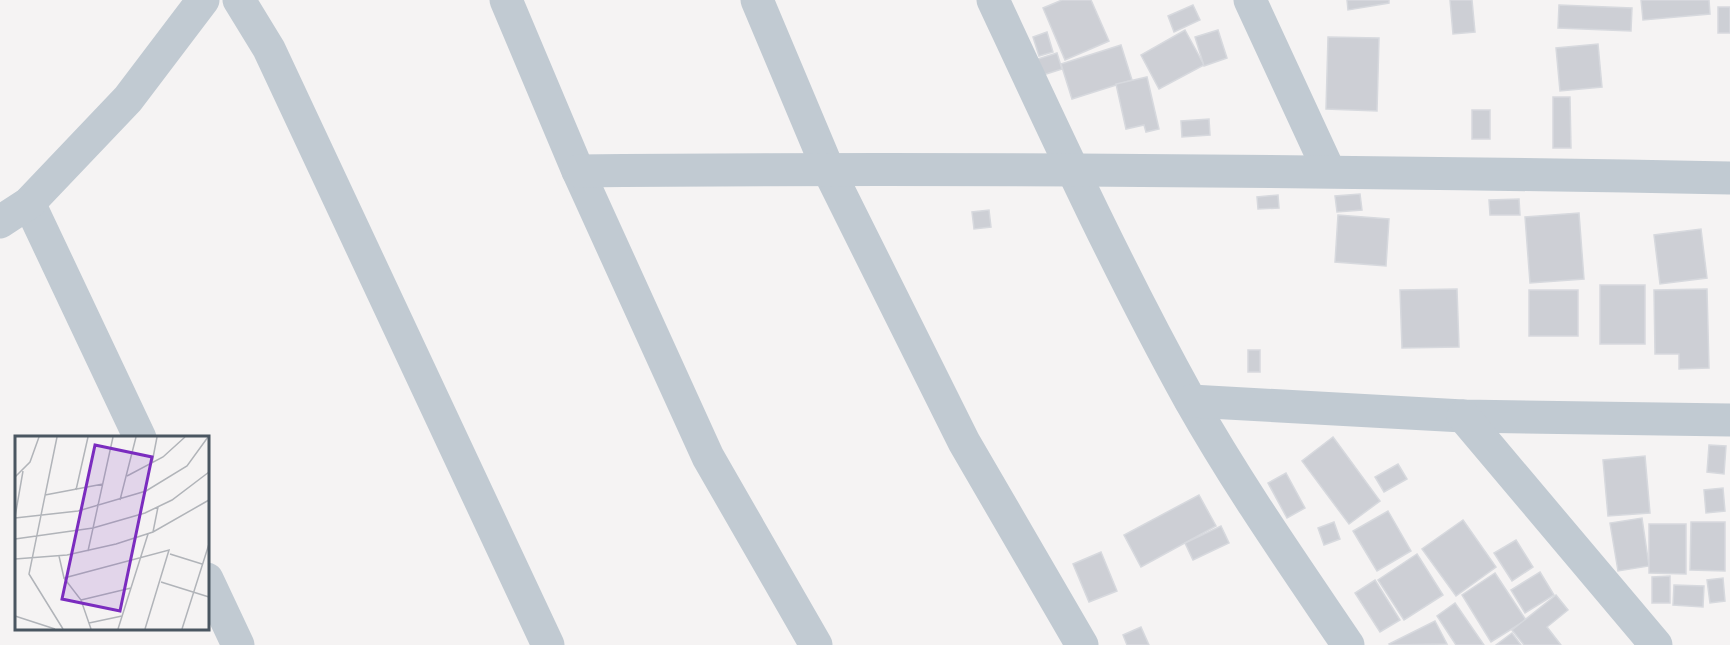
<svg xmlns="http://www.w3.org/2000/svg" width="1730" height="645" font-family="'PT Sans',sans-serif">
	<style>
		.building { fill: #cdcfd5; stroke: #d7d9de; stroke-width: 1.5 }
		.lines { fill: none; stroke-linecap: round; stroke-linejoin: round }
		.minor { stroke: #c1cad2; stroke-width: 33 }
		.inset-road { fill: none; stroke: #b1b4b9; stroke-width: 1.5 }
		.view { fill: #7b2cbf; fill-opacity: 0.15; stroke: #7b2cbf; stroke-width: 3 }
		.inset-edge { fill: none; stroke: #4a5661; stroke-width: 3 }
	</style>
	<rect width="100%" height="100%" fill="#f5f3f3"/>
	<g class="building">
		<path d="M1062,0H1091L1109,41L1065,60L1043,8Z"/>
		<path d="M1347,0H1389V3L1348,10Z"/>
		<path d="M1450,0H1472L1475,32L1453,34Z"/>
		<path d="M1641,0H1709L1710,14L1643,20Z"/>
		<path d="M1193,5L1200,20L1174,32L1168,16Z"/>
		<path d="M1559,5L1632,8L1631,31L1558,28Z"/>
		<rect x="1718" y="7" width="12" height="26"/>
		<path d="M1185,30L1204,65L1159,89L1141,55Z"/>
		<path d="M1218,30L1227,58L1204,66L1195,37Z"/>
		<path d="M1047,32L1053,52L1039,56L1033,37Z"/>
		<path d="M1328,37L1379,38L1377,111L1326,109Z"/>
		<path d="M1598,44L1602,87L1560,91L1556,48Z"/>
		<path d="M1121,45L1132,80L1072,99L1061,64Z"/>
		<path d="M1057,53L1062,69L1043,75L1038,59Z"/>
		<path d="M1147,77L1159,129L1146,132L1144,125L1126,129L1116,84Z"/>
		<path d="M1553,97H1570L1571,148H1553Z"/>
		<rect x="1472" y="110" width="18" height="29"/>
		<path d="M1209,119L1210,135L1182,137L1181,121Z"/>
		<path d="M1360,194L1362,210L1337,212L1335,196Z"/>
		<path d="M1278,195L1279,208L1258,209L1257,197Z"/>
		<path d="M1519,199L1520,215H1490L1489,200Z"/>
		<path d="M989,210L991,227L974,229L972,212Z"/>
		<path d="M1579,213L1584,279L1530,283L1525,217Z"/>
		<path d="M1338,215L1389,219L1386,266L1335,262Z"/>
		<path d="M1701,229L1707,278L1660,284L1654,235Z"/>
		<rect x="1600" y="285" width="45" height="59"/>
		<path d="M1457,289L1459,347L1402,348L1400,290Z"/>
		<path d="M1707,289L1709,368L1679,369V354H1655L1654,290Z"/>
		<rect x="1529" y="290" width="49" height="46"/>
		<rect x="1248" y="350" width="12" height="22"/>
		<path d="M1333,437L1380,501L1349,524L1302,461Z"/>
		<path d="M1709,445L1726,446L1724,474L1707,472Z"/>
		<path d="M1645,456L1650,513L1608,516L1603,460Z"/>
		<path d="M1398,464L1407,479L1384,492L1375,477Z"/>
		<path d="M1286,473L1305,508L1287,518L1268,483Z"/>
		<path d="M1723,488L1725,511L1706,513L1704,490Z"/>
		<path d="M1199,495L1216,526L1141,567L1124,535Z"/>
		<path d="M1388,511L1411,551L1377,571L1353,531Z"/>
		<path d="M1642,518L1649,566L1618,571L1610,523Z"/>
		<path d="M1463,520L1496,567L1456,596L1422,549Z"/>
		<path d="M1334,522L1340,539L1324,545L1318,528Z"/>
		<path d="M1691,522H1725V571L1690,570Z"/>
		<path d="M1649,524H1686V574L1649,573Z"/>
		<path d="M1221,526L1229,543L1193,560L1185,543Z"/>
		<path d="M1516,540L1533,567L1512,581L1494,553Z"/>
		<path d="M1101,552L1117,591L1089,602L1073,564Z"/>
		<path d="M1417,554L1443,595L1404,620L1378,580Z"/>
		<path d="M1540,572L1554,595L1525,613L1511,590Z"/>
		<path d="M1495,573L1526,620L1491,642L1462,595Z"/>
		<path d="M1670,576V603H1652V577Z"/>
		<path d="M1723,578L1725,601L1710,603L1707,580Z"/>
		<path d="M1375,580L1400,620L1380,632L1355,593Z"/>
		<path d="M1674,585L1704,586L1703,607L1673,605Z"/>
		<path d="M1556,595L1568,610L1547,627L1561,645H1524L1512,630Z"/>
		<path d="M1455,603L1484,645H1456L1437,616Z"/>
		<path d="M1435,621L1447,644L1390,645L1389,644Z"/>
		<path d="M1141,627L1149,645H1127L1123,635Z"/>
		<path d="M1512,633L1521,645H1496Z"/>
	</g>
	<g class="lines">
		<g class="minor">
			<path d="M239,0L269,49L548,645"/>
			<path d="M506,0L578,171L708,457L816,645"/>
			<path d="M757,0L828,169L964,442L1082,645"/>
			<path d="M993,0C1056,135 1118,270 1190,400C1238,485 1294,565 1348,645"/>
			<path d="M1250,0L1329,171"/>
			<path d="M578,171C962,167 1346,171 1730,178"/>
			<path d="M29,203L140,438"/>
			<path d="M0,222L29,203L128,99L203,0"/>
			<path d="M1191,401L1463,416L1730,420"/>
			<path d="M1463,416L1656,645"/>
			<path d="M207,579L238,645"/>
		</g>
	</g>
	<g transform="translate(15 436)">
		<rect width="194" height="194" fill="#f5f3f3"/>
		<path class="inset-road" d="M42,1L14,138L48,193M137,27L142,1M112,40L148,21L170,1M0,41L15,26L24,1M61,54L73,1M30,59L88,48M105,64L121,1M0,81L8,35M0,82L63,75L131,55L172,30L193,1M138,96L143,71M0,103L78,92L130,77L157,64L194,36M73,115L98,1M155,118L187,128M44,120L49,142L154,114L130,193M0,123L52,119L101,108L138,96L194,64M49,142L66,164L76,193M146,146L194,161M66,164L116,152M0,180L40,193M74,187L107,180M103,193L133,98M167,193L194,108"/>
		<path class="view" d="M80,9L137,21L105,175L47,163Z"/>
		<rect width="194" height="194" class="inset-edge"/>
	</g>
</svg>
